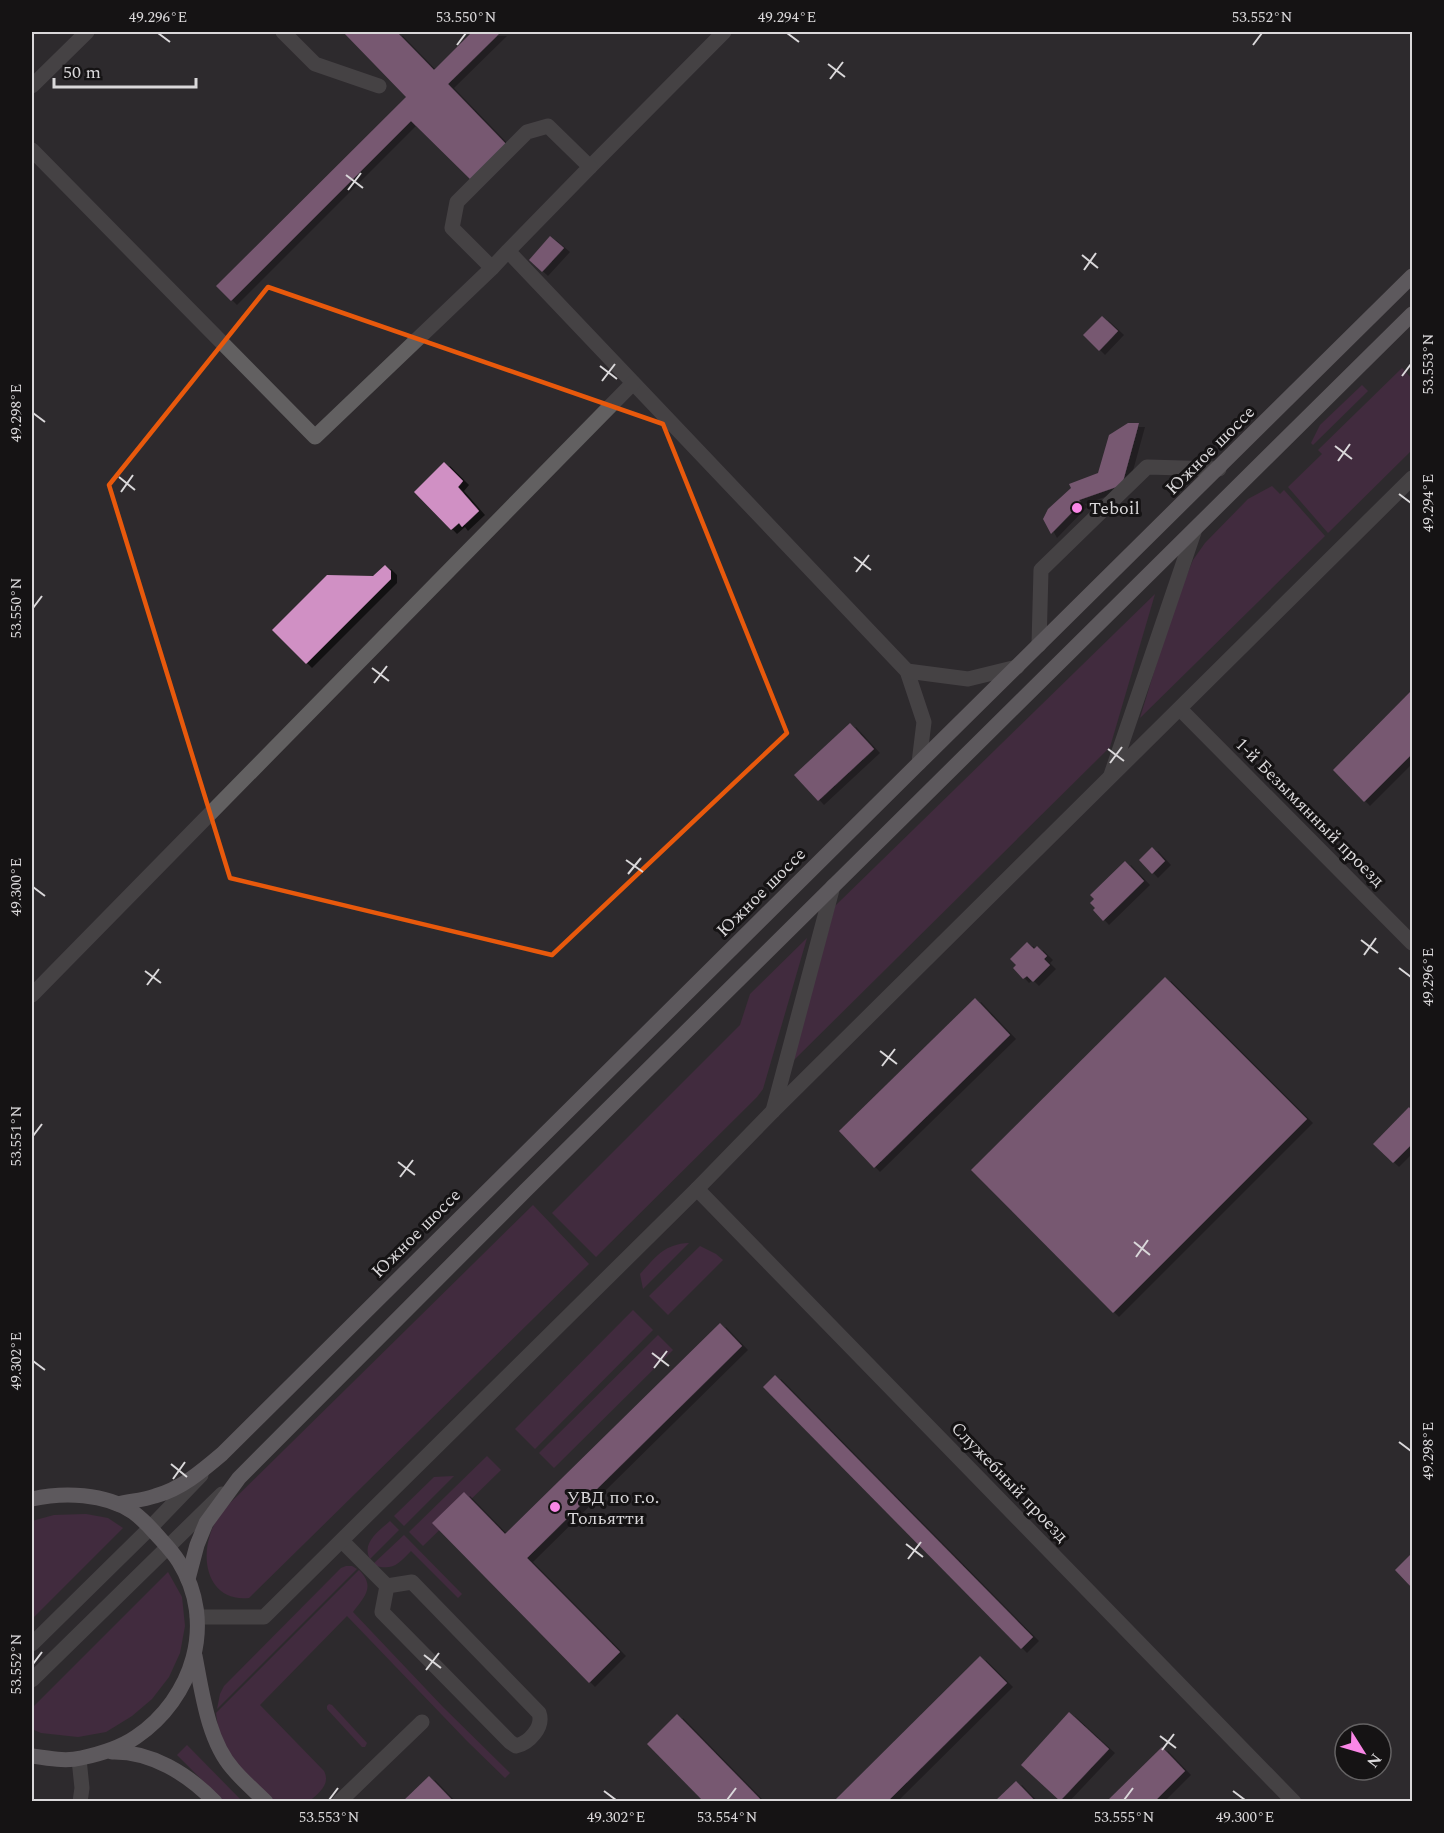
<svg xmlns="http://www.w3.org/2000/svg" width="1444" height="1833" font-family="Spectral,serif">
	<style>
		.green { fill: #5a2d52 }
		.building { fill: #d090c4; filter: url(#shadow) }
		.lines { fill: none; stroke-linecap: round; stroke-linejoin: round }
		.minor { stroke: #626061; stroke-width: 15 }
		.major { stroke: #989397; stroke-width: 15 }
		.marked { fill: none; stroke: #e8590c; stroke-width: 4.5; stroke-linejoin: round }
		.ticks { fill: none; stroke: #dad8da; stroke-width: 2 }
		.poi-dot { fill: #fa87e7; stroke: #151314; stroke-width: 2 }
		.labels { text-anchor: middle; stroke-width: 6; stroke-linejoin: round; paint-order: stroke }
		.street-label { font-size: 18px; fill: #dad8da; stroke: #151314 }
		.poi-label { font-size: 18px; fill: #dad8da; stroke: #151314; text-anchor: start }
		.neatline { fill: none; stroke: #dad8da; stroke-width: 2 }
		.ticks-label { font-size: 15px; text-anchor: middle; fill: #dad8da }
	</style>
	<defs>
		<filter id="shadow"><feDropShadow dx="6" dy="4" stdDeviation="0" flood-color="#0009"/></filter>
	</defs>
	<rect width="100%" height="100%" fill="#2e2a2d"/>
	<g class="green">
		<path d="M1402,368L1412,379V450L1328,533L1288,487L1322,454L1318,450Z"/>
		<path d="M1362,385L1368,391L1313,445L1311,443L1320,425Z"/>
		<path d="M1272,486L1280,494L1284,490L1325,536L1140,718L1174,606L1193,560L1205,543L1248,499Z"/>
		<path d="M1155,594L1110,747L793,1061L835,906Z"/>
		<path d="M807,938L763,1089L757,1097L596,1257L552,1213L740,1025L750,994Z"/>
		<path d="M533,1205L589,1264L249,1598C212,1602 200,1566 210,1535C213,1523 222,1513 230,1503Z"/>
		<path d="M689,1243L643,1289L640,1274C656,1257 664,1244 689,1243Z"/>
		<path d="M700,1246L716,1254L723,1260L668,1315L649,1296Z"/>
		<path d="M633,1310L653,1330L535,1449L515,1429Z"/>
		<path d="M658,1335L673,1350L554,1468L539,1453Z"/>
		<path d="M487,1456L501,1470L423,1546L409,1532Z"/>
		<path d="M454,1476L404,1526L394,1516L434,1477Z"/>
		<path d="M86,1514L108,1518L123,1528L32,1619V1521L54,1515Z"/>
		<path d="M390,1521L399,1530L370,1559C361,1543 379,1531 390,1521Z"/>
		<path d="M404,1535L462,1594L458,1598L411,1551C397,1565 393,1571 372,1565Z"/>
		<path d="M346,1566H352L357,1569L217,1709L220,1694L224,1686L341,1568Z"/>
		<path d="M359,1570C376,1587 364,1597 353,1612L443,1707L510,1773L505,1778L467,1741L347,1616L260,1705L324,1771C331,1785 318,1793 310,1801H272C245,1775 220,1753 216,1713Z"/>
		<path d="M168,1572L182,1597L185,1626L180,1653L169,1677L152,1699L132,1716L106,1732L78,1737L41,1733L32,1729V1708Z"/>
		<path d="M329,1704L332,1705L367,1743L365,1747H362L327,1709V1706Z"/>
		<path d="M187,1745L242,1801H223L177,1755Z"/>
	</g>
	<g class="building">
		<path d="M343,32H397L434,70L472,32H501L448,84L506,144L472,181L411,121L231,301L216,286L406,97Z"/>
		<path d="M550,236L564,248L542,272L529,260Z"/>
		<path d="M1102,316L1118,331L1099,351L1083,335Z"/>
		<path d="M1128,423H1139L1122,485L1079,500L1081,503L1051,534L1043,519L1048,509L1071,488L1069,484L1098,473L1109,435Z"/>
		<path d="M444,462L463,481L458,487L479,511L462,527L459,523L451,530L414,492Z"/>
		<path d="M385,565L391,571V579L306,664L272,630L327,575L373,576Z"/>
		<path d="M1412,690V754L1364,802L1333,770Z"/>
		<path d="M850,723L874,749L818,801L794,775Z"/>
		<path d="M1152,847L1165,861L1152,874L1139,860Z"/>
		<path d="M1125,861L1144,881L1103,921L1093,910L1095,908L1090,903L1094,899L1090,895Z"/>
		<path d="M1027,942L1034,949L1037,946L1047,956L1044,959L1050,965L1033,982L1027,976L1023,979L1013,968L1016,965L1010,959Z"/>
		<path d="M1165,977L1307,1119L1113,1313L971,1170Z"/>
		<path d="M975,998L1010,1035L874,1168L839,1131Z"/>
		<path d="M1409,1107L1412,1111V1144L1393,1163L1373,1144Z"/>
		<path d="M720,1323L742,1346L527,1558L620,1652L589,1683L432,1523L464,1492L505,1534Z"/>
		<path d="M775,1375L1033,1637L1021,1649L763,1387Z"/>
		<path d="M1412,1553V1588L1395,1570Z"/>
		<path d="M980,1656L1007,1683L887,1802H833Z"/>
		<path d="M1069,1712L1109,1749L1060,1801L1021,1765Z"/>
		<path d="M677,1714L763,1802H704L647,1744Z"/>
		<path d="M1162,1747L1185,1771L1154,1802H1106Z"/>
		<path d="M429,1776L454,1802H402Z"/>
		<path d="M1016,1781L1036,1802H994Z"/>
	</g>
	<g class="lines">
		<g class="minor">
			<path d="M283,32L315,64L379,86"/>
			<path d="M32,86L87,32"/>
			<path d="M32,150L315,437L492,268"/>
			<path d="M590,167L724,32"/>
			<path d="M508,251L590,167L548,126L527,132L457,202L452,228L492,268L508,251L907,671L924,722L919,763"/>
			<path d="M1039,645L1041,570L1147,467L1219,469"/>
			<path d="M907,671L968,679L1017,667"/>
			<path d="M1180,709L1412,943"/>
			<path d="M1111,775L1194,532"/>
			<path d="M32,995L633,383"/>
			<path d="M773,1111L833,886"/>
			<path d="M697,1189L1294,1802"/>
			<path d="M342,1541L387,1586L412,1582L539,1713C544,1727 529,1743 516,1746L510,1742L382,1612L387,1586"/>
			<path d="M197,1617H264L697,1189L773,1111L1412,478"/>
			<path d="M32,1644L150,1528L201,1475"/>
			<path d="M32,1680L222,1494"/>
			<path d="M79,1759L82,1788L80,1802"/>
			<path d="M339,1802L422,1722"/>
		</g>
		<g class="major">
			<path d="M32,1499C63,1492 105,1493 133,1512C141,1518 149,1526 156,1534C164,1543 173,1552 179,1562C217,1623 193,1698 136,1737C120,1748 100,1754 81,1758C65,1762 48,1758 32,1756"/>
			<path d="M118,1504C131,1501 143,1500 155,1496C181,1489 202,1471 222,1454L919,763L1412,276"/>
			<path d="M188,1579L197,1545L206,1523L239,1478L525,1191L1412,314"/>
			<path d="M195,1656C202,1692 208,1741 233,1769C243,1781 255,1791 266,1802"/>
			<path d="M112,1752C151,1751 188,1774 215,1802"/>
		</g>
	</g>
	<path d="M0 0H1444V1833H0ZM268,287L663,424L787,733L552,955L230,878L109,485Z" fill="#2e2a2d" fill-opacity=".55" fill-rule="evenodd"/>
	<path class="marked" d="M268,287L663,424L787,733L552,955L230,878L109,485Z"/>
	<path class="ticks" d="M158,33L170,42M787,33L799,42M457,45L466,33M1253,45L1262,33M828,64L845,77M830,79L843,62M346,175L363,188M348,190L361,173M1082,255L1098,268M1084,270L1096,253M600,366L617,379M1402,376L1411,364M602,381L615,364M33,413L45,422M1335,446L1352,459M1338,461L1350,444M119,477L135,490M121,492L133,475M1399,494L1411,503M854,557L871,570M856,572L869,555M33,608L42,596M372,668L389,681M374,683L387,666M1108,749L1124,761M1110,763L1122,747M626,860L643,872M628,874L641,858M33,887L45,896M1361,940L1378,953M1364,955L1376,938M1399,968L1411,977M145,971L161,983M147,985L159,969M880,1051L897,1064M882,1066L895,1049M33,1136L42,1124M398,1162L415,1175M400,1177L413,1160M1134,1242L1150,1255M1136,1257L1148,1240M652,1353L669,1366M33,1361L45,1370M654,1368L667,1351M1399,1442L1411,1451M171,1464L187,1477M173,1479L185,1462M906,1544L923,1557M908,1559L921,1542M424,1655L441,1668M33,1664L42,1652M426,1670L439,1653M1160,1736L1176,1748M1162,1750L1174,1734M604,1791L616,1800M1233,1791L1245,1800M329,1800L338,1788M727,1800L736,1788M1124,1800L1133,1788"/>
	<g class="poi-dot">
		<circle cx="1077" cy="508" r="6"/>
		<circle cx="555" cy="1507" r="6"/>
	</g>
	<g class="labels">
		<g class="street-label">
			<text transform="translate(1210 450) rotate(-45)" y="6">Южное шоссе</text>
			<text transform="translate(1310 812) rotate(45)" y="6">1-й Безымянный проезд</text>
			<text transform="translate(761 892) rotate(-45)" y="6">Южное шоссе</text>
			<text transform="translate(416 1233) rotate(-45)" y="6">Южное шоссе</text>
			<text transform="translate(1010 1482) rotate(46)" y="6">Служебный проезд</text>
		</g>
		<g class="poi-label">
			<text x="1089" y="514">Teboil</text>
			<text x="567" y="1503">УВД по г.о.<tspan x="567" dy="21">Тольятти</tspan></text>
		</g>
	</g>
	<rect width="1444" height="1833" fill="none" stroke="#151314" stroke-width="66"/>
	<g transform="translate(1363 1752) rotate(127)"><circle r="28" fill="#151314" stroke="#646263" stroke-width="1.5"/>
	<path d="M0-4.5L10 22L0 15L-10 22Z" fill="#fa87e7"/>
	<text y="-9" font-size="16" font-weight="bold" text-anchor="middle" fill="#dad8da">N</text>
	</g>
	<path d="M54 78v9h142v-9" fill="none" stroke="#dad8da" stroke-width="3"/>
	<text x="63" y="78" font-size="18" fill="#dad8da" stroke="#151314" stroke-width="4.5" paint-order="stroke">50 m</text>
	<rect x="33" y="33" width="1378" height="1767" class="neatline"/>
	<g class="ticks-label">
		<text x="158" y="22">49.296°E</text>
		<text x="466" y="22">53.550°N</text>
		<text x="787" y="22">49.294°E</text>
		<text x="1262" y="22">53.552°N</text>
		<text transform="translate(1428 364) rotate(-90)" y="5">53.553°N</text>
		<text transform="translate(16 413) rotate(-90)" y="5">49.298°E</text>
		<text transform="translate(1428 503) rotate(-90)" y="5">49.294°E</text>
		<text transform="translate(16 608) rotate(-90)" y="5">53.550°N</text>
		<text transform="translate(16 887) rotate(-90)" y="5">49.300°E</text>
		<text transform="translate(1428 977) rotate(-90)" y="5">49.296°E</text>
		<text transform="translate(16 1136) rotate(-90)" y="5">53.551°N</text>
		<text transform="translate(16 1361) rotate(-90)" y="5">49.302°E</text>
		<text transform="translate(1428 1451) rotate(-90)" y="5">49.298°E</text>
		<text transform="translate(16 1664) rotate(-90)" y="5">53.552°N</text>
		<text x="329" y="1822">53.553°N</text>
		<text x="616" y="1822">49.302°E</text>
		<text x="727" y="1822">53.554°N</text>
		<text x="1124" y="1822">53.555°N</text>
		<text x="1245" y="1822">49.300°E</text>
	</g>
</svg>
